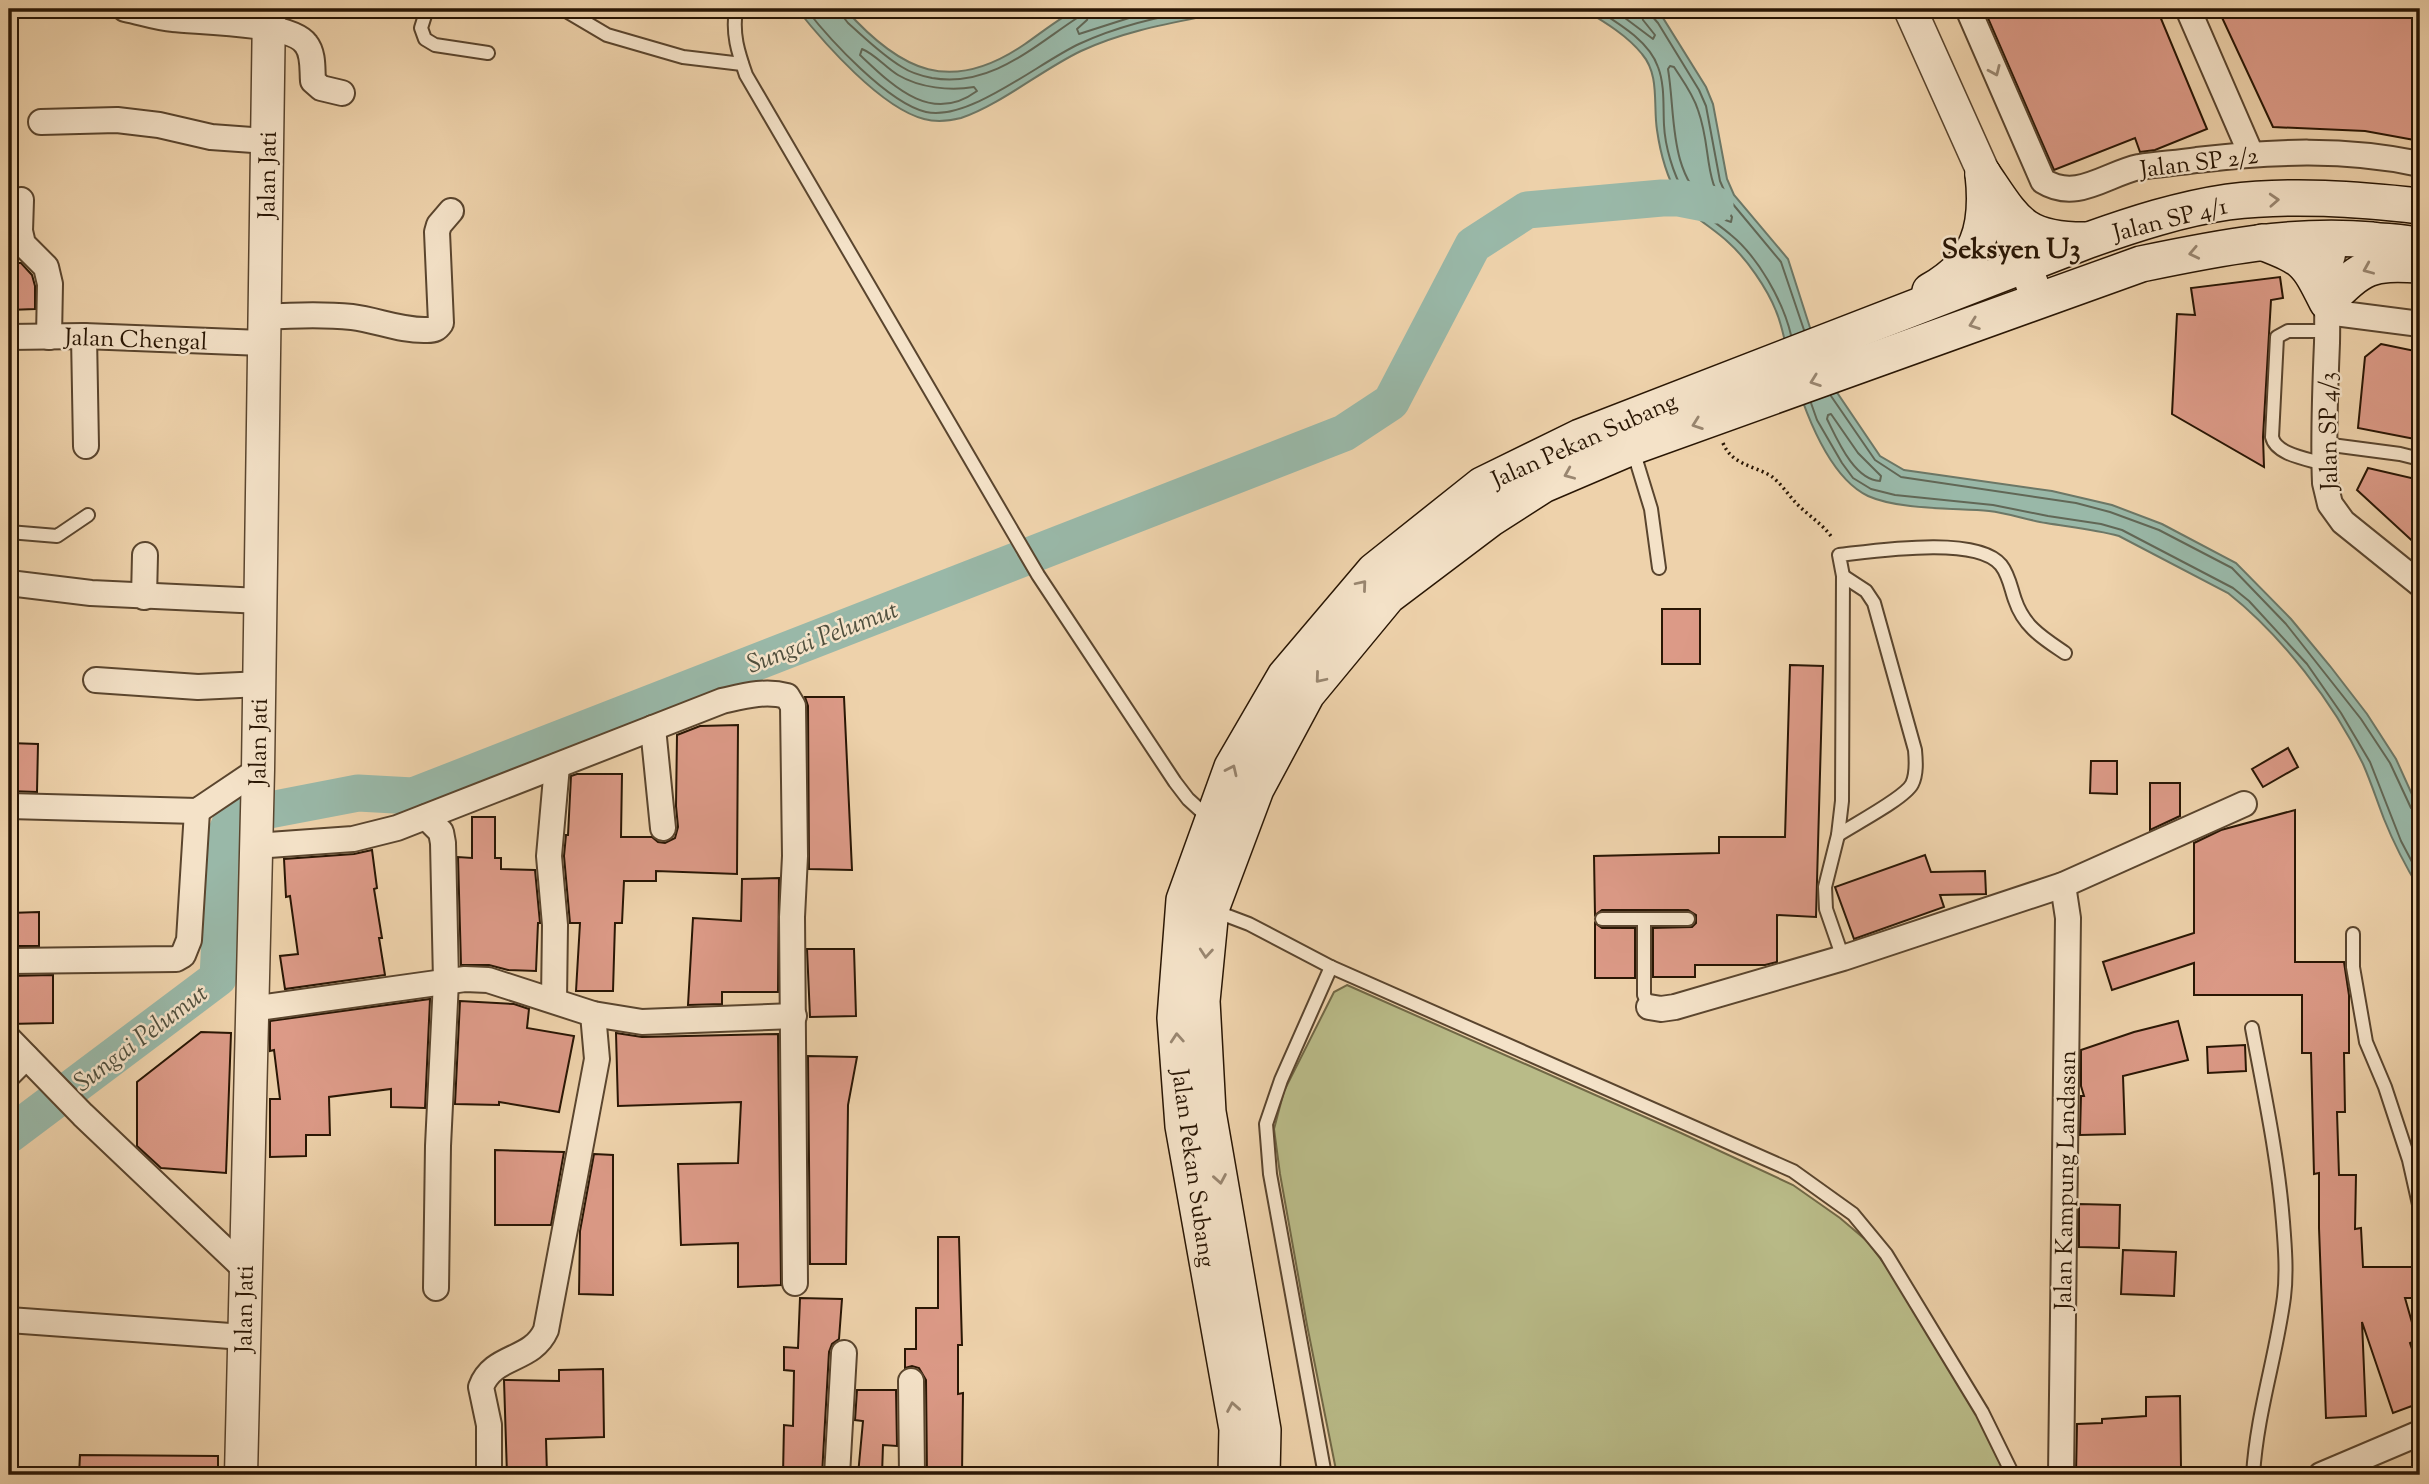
<svg xmlns="http://www.w3.org/2000/svg" width="2429" height="1484" font-family="'Sorts Mill Goudy',serif">
	<style>
		.green { fill: #b9bb88; stroke: #716846; stroke-width: 2 }
		.water { fill: #99b8a8; stroke: #6c7766; stroke-width: 2 }
		.lines { fill: none; stroke-linecap: round; stroke-linejoin: round }
		.shore { stroke: #616756; stroke-width: 2 }
		.river { stroke: #99b8a8; stroke-width: 37 }
		.building { fill: #dc9a87; stroke: #291604; stroke-width: 2 }
		.service-casing { stroke: #5a452e; stroke-width: 16 }
		.minor-casing { stroke: #5a452e; stroke-width: 28 }
		.tertiary-casing { stroke: #5a452e; stroke-width: 35 }
		.secondary-casing { stroke: #291604; stroke-width: 38 }
		.path { stroke: #291604; stroke-width: 3.5; stroke-dasharray: 2 3.5; stroke-linecap: butt }
		.service { stroke: #f4e2c8; stroke-width: 12 }
		.minor { stroke: #f4e2c8; stroke-width: 24 }
		.tertiary { stroke: #f4e2c8; stroke-width: 32 }
		.secondary { stroke: #f4e2c8; stroke-width: 35 }
		.oneway { stroke: #998670 }
		.labels { text-anchor: middle; stroke-width: 5; stroke-linejoin: round; paint-order: stroke }
		.street-label { font-size: 24px; fill: #291604; stroke: #f4e2c8 }
		.water-label { font-size: 26px; font-style: italic; fill: #504f3d; stroke: #f4e2c8 }
		.quarter-label { font-size: 28px; font-weight: bold; fill: #291604; stroke: #f4e2c8 }
	</style>
	<rect width="100%" height="100%" fill="#eed2ab"/>
	<filter id="stains"><feTurbulence type="fractalNoise" baseFrequency=".00286" numOctaves="4"/><feColorMatrix values="0 0 0 0 .2 0 0 0 0 .09 0 0 0 0 .02 0 0 0 .5 -.17"/></filter>
	<radialGradient id="worn" r=".72"><stop offset=".6" stop-color="#630" stop-opacity="0"/><stop offset="1" stop-color="#630" stop-opacity=".3"/></radialGradient>
	<path class="green" d="M1347,985L1681,1133L1793,1185L1840,1218L1867,1241L1905,1291L1988,1430L2009,1475H1337L1307,1325L1280,1174L1274,1129L1284,1091L1334,992Z"/>
	<g class="water">
		<path d="M797,9H845C901,72 951,95 1025,44C1037,36 1067,12 1079,9C1091,6 1109,9 1122,9C1161,9 1201,9 1240,9C1187,21 1132,27 1081,51C1043,69 1000,105 961,118C949,121 935,122 924,119C881,108 824,43 797,9Z"/>
		<path d="M1583,9H1654L1663,18L1706,87L1713,104L1727,179L1734,195L1788,259L1813,337L1834,388L1880,456L1904,470L2052,491L2112,505L2162,524L2236,563L2291,619L2330,666L2367,714L2396,759L2420,812V890C2406,867 2394,844 2384,819C2377,801 2371,782 2363,764C2334,703 2281,635 2228,593L2119,536C2094,529 2070,527 2046,523C2027,520 2008,513 1989,511C1954,508 1899,510 1868,496C1826,476 1802,404 1790,362C1785,345 1783,327 1776,311C1767,288 1746,258 1728,242C1711,226 1689,216 1678,196C1667,177 1660,151 1657,130C1653,105 1660,75 1642,54C1627,35 1603,21 1583,9Z"/>
	</g>
	<g class="lines">
		<g class="shore">
			<path d="M806,9C830,40 888,103 926,112C968,122 1040,62 1079,44C1120,25 1164,15 1208,9"/>
			<path d="M840,9L841,14L848,23C865,38 882,55 902,67C911,73 922,76 932,78C990,88 1033,47 1077,18L1081,9"/>
			<path d="M1090,9L1087,20L1077,29L1079,34L1157,9"/>
			<path d="M1596,9C1618,23 1649,41 1658,67C1665,85 1663,107 1664,125C1665,146 1673,174 1684,192C1695,211 1715,221 1731,235C1758,257 1783,301 1791,335"/>
			<path d="M1613,9L1653,39L1655,35L1643,20L1641,9"/>
			<path d="M1649,9L1651,15L1658,23L1699,90L1706,106L1720,181L1727,197L1781,262L1804,330"/>
			<path d="M862,49C875,54 886,68 898,75C920,88 950,91 974,87L977,91C931,125 893,86 860,55Z"/>
			<path d="M1670,66L1674,67C1683,81 1693,94 1698,110C1713,152 1701,179 1732,217L1731,222C1722,220 1715,213 1709,207C1668,170 1676,118 1668,69Z"/>
			<path d="M1831,396L1875,460L1901,477L2076,503L2110,512L2159,530L2232,568L2286,624L2361,719L2390,763L2411,808L2420,812"/>
			<path d="M1811,403L1817,420L1842,463L1853,478L1871,489L1895,495L1993,505L2048,516L2101,524L2122,530L2233,588L2249,601L2307,664L2341,713L2370,762L2401,841L2420,877"/>
			<path d="M1831,414L1858,453L1881,476L1880,481C1854,480 1837,439 1827,419L1828,415Z"/>
		</g>
		<path class="river" d="M9,1135L218,978L225,836L233,817L358,793L413,796L1344,433L1391,402L1473,245L1527,210L1662,198H1679L1715,205"/>
	</g>
	<g class="building">
		<path d="M1984,9H2157L2207,129L2155,150L2140,152L2135,138L2054,170Z"/>
		<path d="M2218,9H2420V141L2365,131L2273,127Z"/>
		<path d="M9,263H21L32,275L35,286V309L9,310Z"/>
		<path d="M2280,277L2283,298L2271,300L2263,437L2264,467L2172,414L2177,314L2195,315L2191,288Z"/>
		<path d="M2381,344L2420,352V440L2358,428L2365,357Z"/>
		<path d="M2368,468L2420,480V548L2357,490Z"/>
		<rect x="1662" y="609" width="38" height="55"/>
		<path d="M1790,665L1823,666L1816,917L1777,915V962L1765,965H1695V977H1653V928L1692,927L1696,923V915L1688,910H1602L1595,915L1594,856L1719,853V837H1785Z"/>
		<path d="M805,697H844L852,870L809,869L808,706Z"/>
		<path d="M738,725L737,874L656,871V881H624L622,923H615L613,991H576L580,923H570L564,856L566,835H568L571,776L577,774H622L621,837H652L658,842L665,843L675,838L678,827L676,806L677,735L700,726Z"/>
		<path d="M9,743L38,744L37,792L9,791Z"/>
		<path d="M2288,748L2298,767L2263,787L2252,769Z"/>
		<path d="M2091,761H2117V794L2090,793Z"/>
		<path d="M2150,783H2180V816L2150,830Z"/>
		<path d="M2295,810V962H2344L2349,995V1053H2344L2345,1112H2337L2339,1175H2356L2355,1229L2361,1228L2363,1267H2414L2415,1298H2405L2417,1340L2410,1343L2420,1373V1403L2393,1413L2362,1322L2366,1416L2326,1418L2319,1228V1173L2314,1174L2311,1053H2302V995H2194V963L2112,990L2103,962L2194,933V843L2221,830Z"/>
		<path d="M472,817H495V858H501V869L535,870L540,923H538L536,971L508,970L489,965H461L458,857L472,858Z"/>
		<path d="M372,850L377,888L374,889L382,938H379L385,975L285,989L280,956L298,954L290,896L286,897L284,859L354,854Z"/>
		<path d="M1925,855L1931,872L1985,871L1986,894L1940,895L1944,907L1854,939L1835,887Z"/>
		<path d="M779,878L778,992H722V1004L688,1005L693,918L741,921L742,879Z"/>
		<path d="M39,912V946H9V913Z"/>
		<path d="M1595,923L1602,928H1635V978H1595Z"/>
		<path d="M807,949H854L856,1016L810,1017Z"/>
		<path d="M53,975V1023L9,1024V976Z"/>
		<path d="M430,999L425,1108L391,1107V1089L329,1097L330,1135H306V1156L270,1157V1099H280L274,1050L270,1051V1021Z"/>
		<path d="M460,1001L514,1004L529,1009L527,1028L574,1036L559,1112L499,1102V1105L455,1104Z"/>
		<path d="M2178,1021L2188,1060L2123,1076L2125,1134L2080,1135L2081,1096H2084L2081,1086V1050L2134,1032Z"/>
		<path d="M201,1032L231,1033L226,1173L161,1168L137,1146V1082Z"/>
		<path d="M616,1033L642,1037L778,1034L781,1285L738,1287V1243L681,1245L678,1164L738,1163L741,1102L618,1106Z"/>
		<path d="M2245,1045L2246,1071L2208,1073L2207,1047Z"/>
		<path d="M808,1056L857,1057L848,1105L846,1264H810Z"/>
		<path d="M495,1150L564,1152L551,1225H495Z"/>
		<path d="M594,1154L613,1155V1295L579,1294L580,1231Z"/>
		<path d="M2079,1204L2120,1205L2119,1248L2079,1247Z"/>
		<path d="M938,1237H959L962,1345H958V1394L963,1393L962,1475H927L926,1380L919,1368L912,1366L905,1368V1349H916V1308H938Z"/>
		<path d="M2123,1250L2176,1252L2174,1296L2121,1294Z"/>
		<path d="M800,1298L842,1299L839,1339L832,1344L829,1352L822,1475H783L784,1425L793,1426L794,1371L784,1370V1347L798,1348Z"/>
		<path d="M603,1369L604,1437L546,1439L547,1475H507L504,1380L559,1381V1370Z"/>
		<path d="M857,1390H896L897,1446L883,1445L882,1475H858L863,1421L855,1420Z"/>
		<path d="M2180,1396L2181,1468L2138,1469V1474L2076,1475L2077,1424L2102,1423V1419L2146,1416V1397Z"/>
		<path d="M80,1455L218,1456V1475H79Z"/>
	</g>
	<g class="lines">
		<g class="service-casing">
			<g id="service">
				<path d="M427,9L421,28L425,39L435,45L488,53"/>
				<path d="M563,9L607,35L683,57L742,64"/>
				<path d="M736,9C732,34 738,52 746,75L1038,575L1175,782L1188,799L1211,820"/>
				<path d="M2324,444L2400,454L2420,459"/>
				<path d="M1633,450L1651,509L1659,568"/>
				<path d="M2324,464C2309,459 2276,455 2272,437L2277,337L2288,331H2327"/>
				<path d="M9,532L57,536L88,515"/>
				<path d="M1838,835C1853,825 1905,798 1912,784C1917,774 1916,761 1915,750L1874,603L1866,591L1843,576"/>
				<path d="M1212,910L1249,924L1331,967L1793,1171L1853,1214L1886,1254L1982,1412L2013,1475"/>
				<path d="M1602,919H1688"/>
				<path d="M1644,919V995L1649,1007"/>
				<path d="M2353,934V967L2366,1042L2385,1087L2409,1160L2420,1209"/>
				<path d="M1843,958L1826,909L1825,887L1838,835L1842,801L1843,576L1839,555C1875,551 1977,535 2001,565C2009,575 2011,589 2015,600C2024,627 2043,638 2065,653"/>
				<path d="M2252,1028C2264,1092 2278,1157 2283,1222C2285,1247 2287,1273 2284,1297C2276,1358 2257,1412 2253,1475"/>
				<path d="M1325,1475L1270,1174L1266,1124L1281,1080L1331,967"/>
			</g>
		</g>
		<g class="minor-casing">
			<g id="minor">
				<path d="M125,9C141,12 157,18 173,19C201,22 291,22 306,44C314,54 312,70 313,81L321,88L342,93"/>
				<path d="M1968,9L2043,181C2077,202 2106,174 2139,167C2158,164 2178,163 2197,160C2272,151 2346,148 2420,164"/>
				<path d="M2188,9L2251,154"/>
				<path d="M41,122L117,120L159,125L211,137L267,141"/>
				<path d="M21,200L20,231L23,244L46,267L50,284L49,337"/>
				<path d="M2339,237C2324,270 2328,308 2327,343C2325,390 2323,436 2325,483L2330,504L2343,522L2420,584"/>
				<path d="M2327,312L2420,324"/>
				<path d="M265,317C294,315 323,314 352,317C377,320 401,331 427,330C434,330 437,329 441,323L437,232L439,225L451,211"/>
				<path d="M84,336L86,446"/>
				<path d="M9,337L84,336L264,343"/>
				<path d="M9,583L91,593L260,601"/>
				<path d="M144,597L145,555"/>
				<path d="M96,680L198,687L259,684"/>
				<path d="M653,728L663,828"/>
				<path d="M9,806L197,811L258,770"/>
				<path d="M426,817L441,832L443,843L446,981L438,1146L436,1288"/>
				<path d="M255,846L353,839L397,828L722,701C744,696 765,690 787,696L793,706L795,856L792,917L795,1283"/>
				<path d="M9,961L176,959L183,955L189,940L197,811"/>
				<path d="M554,1000L555,925L549,856L557,766"/>
				<path d="M1649,1007L1661,1009L1675,1007L1843,958L2063,885L2244,804"/>
				<path d="M252,1009L465,979L488,980L593,1014L642,1022L794,1016"/>
				<path d="M9,1039L83,1115L245,1269"/>
				<path d="M9,1074L26,1057"/>
				<path d="M9,1320L244,1337"/>
				<path d="M911,1381L912,1475"/>
				<path d="M489,1475V1425L481,1387C493,1354 532,1362 546,1330L597,1059L593,1014"/>
				<path d="M837,1475L844,1353"/>
				<path d="M2061,1475L2068,918L2063,885"/>
				<path d="M2321,1475L2420,1433"/>
			</g>
		</g>
		<g class="tertiary-casing">
			<g id="tertiary">
				<path d="M1910,9L2025,265L2038,300"/>
				<path d="M241,1475L258,770L269,9"/>
			</g>
		</g>
		<g class="secondary-casing">
			<g id="secondary">
				<path d="M1983,174C2015,221 2022,240 2084,240"/>
				<path d="M2262,242C2305,259 2306,260 2327,302C2363,266 2369,262 2420,265"/>
				<path d="M1930,291C1979,264 1989,227 1983,174"/>
				<path d="M1236,1475L1237,1429L1183,1126L1175,1018L1184,900L1232,767L1285,676L1374,571L1482,485L1580,437L2089,240C2134,224 2180,209 2228,202C2292,194 2357,199 2420,206"/>
				<path d="M1262,1475L1263,1430L1208,1112L1202,1001L1211,909L1256,789L1307,694L1388,596L1490,519L1543,485L1632,447L2141,264C2218,248 2292,233 2372,240C2388,242 2405,242 2420,246"/>
			</g>
		</g>
		<path class="path" d="M1723,443C1732,465 1753,465 1771,476C1781,483 1789,496 1798,505C1810,517 1823,524 1833,539"/>
		<use href="#service" class="service"/>
		<use href="#minor" class="minor"/>
		<use href="#tertiary" class="tertiary"/>
		<use href="#secondary" class="secondary"/>
	</g>
	<defs><path id="oneway-chevron" d="M-2-3.5L2.5 0L-2 3.5" fill="none" stroke-width="1.6" stroke-linecap="round" stroke-linejoin="round" transform="scale(1.75)"/></defs>
	<g class="oneway">
		<use href="#oneway-chevron" transform="translate(1995 71) rotate(66)"/>
		<use href="#oneway-chevron" transform="translate(2274 200) rotate(-3)"/>
		<use href="#oneway-chevron" transform="translate(2194 253) rotate(168)"/>
		<use href="#oneway-chevron" transform="translate(2368 269) rotate(157)"/>
		<use href="#oneway-chevron" transform="translate(1974 324) rotate(160)"/>
		<use href="#oneway-chevron" transform="translate(1815 381) rotate(160)"/>
		<use href="#oneway-chevron" transform="translate(1697 424) rotate(160)"/>
		<use href="#oneway-chevron" transform="translate(1569 474) rotate(157)"/>
		<use href="#oneway-chevron" transform="translate(1362 585) rotate(-50)"/>
		<use href="#oneway-chevron" transform="translate(1320 678) rotate(130)"/>
		<use href="#oneway-chevron" transform="translate(1232 770) rotate(-65)"/>
		<use href="#oneway-chevron" transform="translate(1206 953) rotate(95)"/>
		<use href="#oneway-chevron" transform="translate(1177 1038) rotate(-94)"/>
		<use href="#oneway-chevron" transform="translate(1220 1179) rotate(80)"/>
		<use href="#oneway-chevron" transform="translate(1233 1407) rotate(-100)"/>
	</g>
	<g class="labels">
		<g class="street-label">
			<text transform="translate(2199 162) rotate(-7)" y="8">Jalan SP 2/2</text>
			<text transform="translate(267 175) rotate(-89)" y="8">Jalan Jati</text>
			<text transform="translate(2170 219) rotate(-14)" y="8">Jalan SP 4/1</text>
			<text transform="translate(136 339) rotate(2)" y="8">Jalan Chengal</text>
			<text transform="translate(2328 431) rotate(-91)" y="8">Jalan SP 4/3</text>
			<text transform="translate(1584 440) rotate(-24)" y="8">Jalan Pekan Subang</text>
			<text transform="translate(258 742) rotate(-89)" y="8">Jalan Jati</text>
			<text transform="translate(1194 1168) rotate(82)" y="8">Jalan Pekan Subang</text>
			<text transform="translate(2065 1180) rotate(-89)" y="8">Jalan Kampung Landasan</text>
			<text transform="translate(244 1309) rotate(-89)" y="8">Jalan Jati</text>
		</g>
		<g class="water-label">
			<text transform="translate(822 636) rotate(-21)" y="9">Sungai Pelumut</text>
			<text transform="translate(140 1037) rotate(-37)" y="9">Sungai Pelumut</text>
		</g>
		<g class="quarter-label">
			<text x="2011" y="258">Seksyen U3</text>
		</g>
	</g>
	<rect width="2429" height="1484" fill="none" stroke="#eed2ab" stroke-width="35"/>
	<rect x="10" y="10" width="2408" height="1463" fill="none" stroke="#291604" stroke-width="3.5"/>
	<rect x="18" y="18" width="2394" height="1449" fill="none" stroke="#291604" stroke-width="2"/>
	<rect width="100%" height="100%" filter="url(#stains)"/>
	<rect width="100%" height="100%" fill="url(#worn)"/>
</svg>
